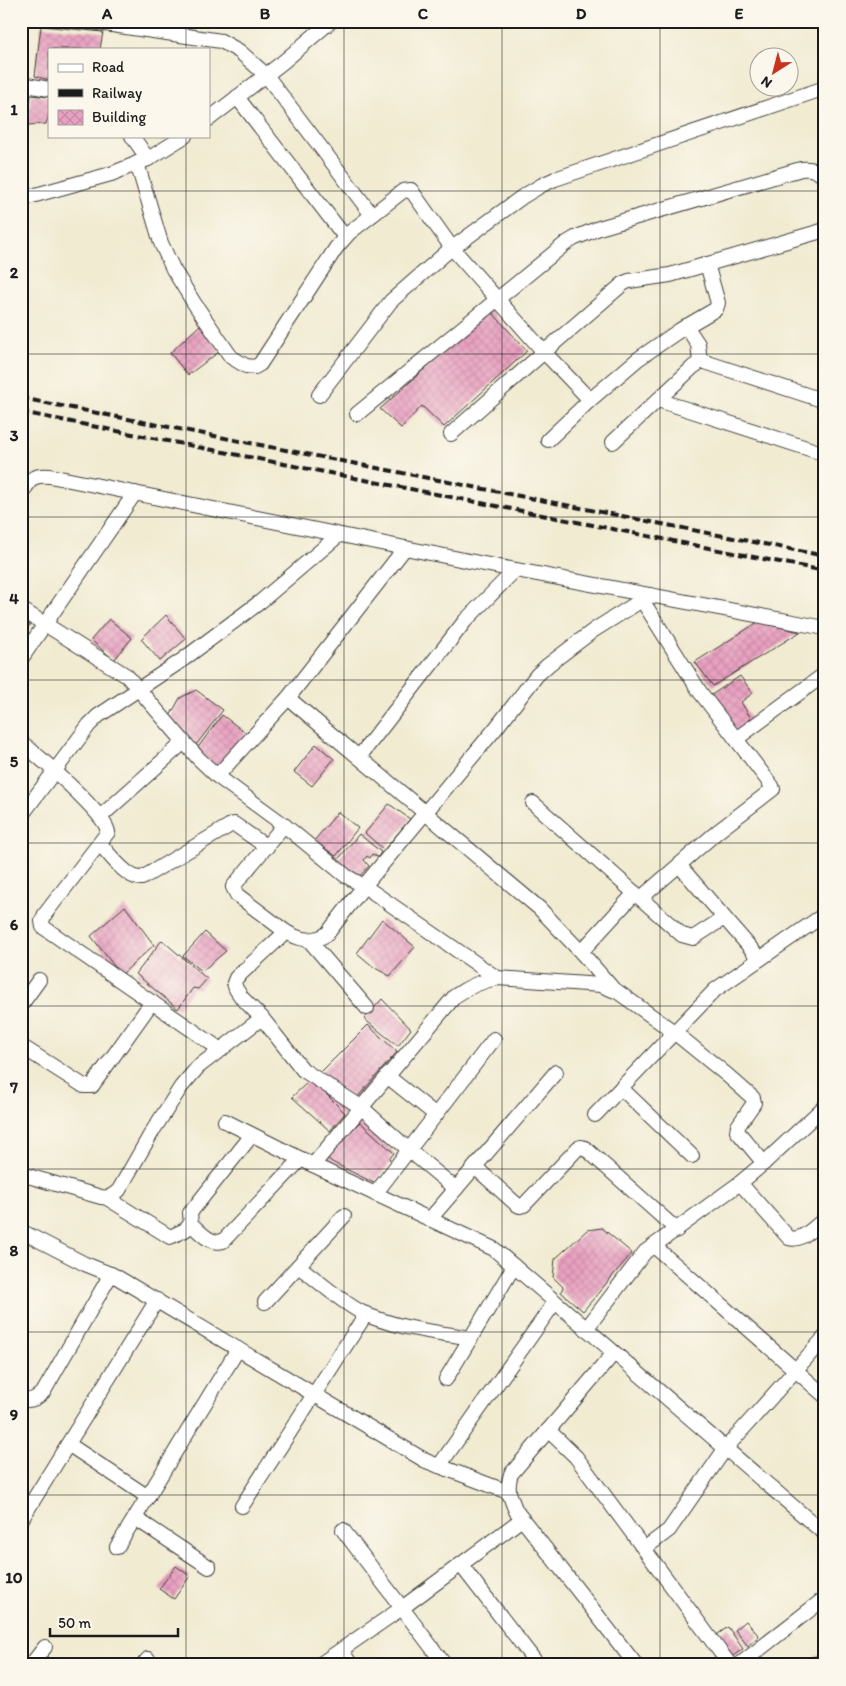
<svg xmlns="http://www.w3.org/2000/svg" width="846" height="1686" font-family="Itim,sans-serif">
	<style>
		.building { fill: url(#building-cross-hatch) }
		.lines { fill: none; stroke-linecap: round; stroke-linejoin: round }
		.minor-casing { stroke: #3c3b37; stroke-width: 16 }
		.minor { stroke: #fff; stroke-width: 14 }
		.rail { stroke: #1c1c1c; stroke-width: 4; stroke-dasharray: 8 4; stroke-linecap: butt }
		.grid { fill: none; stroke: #1c1c1c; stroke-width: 1; stroke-opacity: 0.55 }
		.neatline { fill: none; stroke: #1c1c1c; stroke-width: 2 }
		.grid-label { font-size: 16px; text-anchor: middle; font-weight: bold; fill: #1c1c1c }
	</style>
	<defs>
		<pattern id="building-cross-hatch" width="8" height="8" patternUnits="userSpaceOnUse" patternTransform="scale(1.25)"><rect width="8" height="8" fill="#e9a1c1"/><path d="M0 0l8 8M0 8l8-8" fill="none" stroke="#c78aa5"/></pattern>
	</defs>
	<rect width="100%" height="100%" fill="#fbf7ec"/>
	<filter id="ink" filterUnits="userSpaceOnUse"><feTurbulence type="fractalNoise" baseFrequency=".02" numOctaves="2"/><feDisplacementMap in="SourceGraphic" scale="10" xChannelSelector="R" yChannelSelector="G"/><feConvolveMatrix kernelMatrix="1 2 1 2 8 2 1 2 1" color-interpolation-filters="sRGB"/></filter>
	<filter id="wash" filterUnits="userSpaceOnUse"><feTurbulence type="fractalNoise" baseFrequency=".0096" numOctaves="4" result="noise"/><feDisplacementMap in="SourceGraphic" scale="20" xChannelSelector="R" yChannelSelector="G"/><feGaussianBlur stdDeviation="1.12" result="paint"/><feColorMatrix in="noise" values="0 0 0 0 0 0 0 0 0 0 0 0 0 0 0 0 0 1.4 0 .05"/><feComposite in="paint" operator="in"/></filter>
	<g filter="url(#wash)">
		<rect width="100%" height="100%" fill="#f1ebd2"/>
		<g id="blocks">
			<g class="building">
				<path d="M41,26L103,32L100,49H49V80L35,76Z"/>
				<path d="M31,95L49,97V114L46,124L27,125Z"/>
				<path d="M490,310L527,351L444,427L422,406L401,428L380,409Z"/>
				<path d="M200,325L220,351L188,375L170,353Z"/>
				<path d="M166,615L186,639L160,661L141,639Z"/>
				<path d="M21,619L30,625L21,637Z"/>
				<path d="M109,619L132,638L114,660L91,640Z"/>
				<path d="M758,622L800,632L713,686L695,662Z"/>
				<path d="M740,676L753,693L741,702L752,720L735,733L707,698Z"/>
				<path d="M196,690L223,710L196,745L169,718L180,698Z"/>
				<path d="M222,715L246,733L218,768L196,750Z"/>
				<path d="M316,744L334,759L312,786L294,772Z"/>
				<path d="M389,804L410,819L384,850L365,833Z"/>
				<path d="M338,812L358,828L336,856L314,841Z"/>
				<path d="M359,834L381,852L378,857L372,854L370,858L367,856L364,860L369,866L359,877L336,862Z"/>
				<path d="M125,906L154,945L121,975L91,936Z"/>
				<path d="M382,919L415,947L390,976L375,968L357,953Z"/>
				<path d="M205,932L226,951L202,971L183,956Z"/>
				<path d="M162,940L207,979L198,989L193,988L178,1009L136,974Z"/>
				<path d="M382,999L411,1029L398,1046L364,1019Z"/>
				<path d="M368,1025L397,1052L356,1099L318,1075Z"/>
				<path d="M311,1079L345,1113L330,1131L292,1097Z"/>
				<path d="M360,1122L394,1153L389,1159L392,1161L374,1183L332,1162L325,1156Z"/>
				<path d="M602,1228L632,1253L583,1311L561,1292L563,1287L553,1277L555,1259L587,1230Z"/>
				<path d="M176,1566L190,1576L174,1599L159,1589Z"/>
				<path d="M746,1621L759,1636L748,1646L735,1630Z"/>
				<path d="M728,1627L743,1649L730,1658L715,1636Z"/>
				<path d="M825,1652V1665H815L811,1658Z"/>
			</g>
		</g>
	</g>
	<g filter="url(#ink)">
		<use href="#blocks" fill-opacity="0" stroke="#3c3b37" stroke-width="1"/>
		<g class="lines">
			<g class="minor-casing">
				<g id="minor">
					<path d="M85,21L221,41L239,51L266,75L372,215"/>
					<path d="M21,84L49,89"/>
					<path d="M237,97L345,237"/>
					<path d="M209,119L283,62L331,21"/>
					<path d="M132,136L148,159"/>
					<path d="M137,163L161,243L173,269L194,303L231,357L246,366L255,367L260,364L336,248L349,233L403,191L411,190L452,248L544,352L590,400"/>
					<path d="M21,199L111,174L148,159L185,136"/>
					<path d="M686,326L698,344L700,362"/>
					<path d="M319,395L391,301L447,252L522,197L542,185L555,179L825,88"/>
					<path d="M658,400L825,454"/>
					<path d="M357,414L565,244L575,238L599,228L801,169C812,168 818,170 825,178"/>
					<path d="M451,434L544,352L624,283L629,281L670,275L825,230"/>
					<path d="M548,440L590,400L638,359L680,330L716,309L718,303L707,264"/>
					<path d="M613,442L693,367L700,362H705L822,400"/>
					<path d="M21,494C31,480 31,474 50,476L484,564L825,628"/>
					<path d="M21,609L127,676L198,758L217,776L284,825L346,876L364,886L497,978"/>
					<path d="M21,659L135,493"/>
					<path d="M288,698L539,908L581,952L614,990"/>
					<path d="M736,739L825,674"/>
					<path d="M21,742C38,756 106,814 108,832L45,914L42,921L43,927L221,1050"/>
					<path d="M359,757L465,621L515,570"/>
					<path d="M217,776L288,698L405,548"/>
					<path d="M533,803L682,935L693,938L724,918"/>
					<path d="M21,816L89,725L98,716L181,661L260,602L339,535"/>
					<path d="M100,817L184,742"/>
					<path d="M284,825L236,883L233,887L237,895L286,932C300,940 313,943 327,934L364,886L496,728L537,675L548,665L594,630L650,595"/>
					<path d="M100,844C109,854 128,880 142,878L229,826L234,824L267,847"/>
					<path d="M679,865L760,959"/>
					<path d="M641,898L717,832L773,789L772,786L700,692L642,600"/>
					<path d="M286,932L236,978L234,983L236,989L242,998L262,1018L303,1070L361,1107L409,1150L456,1189"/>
					<path d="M309,940L367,1008"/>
					<path d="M581,952L635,893"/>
					<path d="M21,1005L39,980"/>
					<path d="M21,1046L84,1086H92L152,1002"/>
					<path d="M387,1076L436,1115"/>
					<path d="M621,1088L692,1156"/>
					<path d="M595,1115L715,990L825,914"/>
					<path d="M225,1121L313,1165L494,1249L825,1534"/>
					<path d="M252,1135L190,1213L191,1224C200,1232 210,1245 223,1241L301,1159"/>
					<path d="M313,1165L455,996C468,987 481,981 497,978L601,985L618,992L674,1032L727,1075L753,1098L754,1103L738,1126L737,1131L764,1163"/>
					<path d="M475,1167L516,1204L520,1206L524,1205L578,1148L581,1147L585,1148L677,1230"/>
					<path d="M21,1174L101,1197C109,1198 113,1196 119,1190L152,1132L181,1087L198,1067L262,1018"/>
					<path d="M740,1183L789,1238C802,1242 815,1226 825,1219"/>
					<path d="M375,1194L494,1039"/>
					<path d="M107,1198L170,1237L185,1230L191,1224"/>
					<path d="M430,1219L556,1072"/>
					<path d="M21,1231L85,1264L115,1276L426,1461L508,1492"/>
					<path d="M654,1246L825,1396"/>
					<path d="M298,1266C319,1281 339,1300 361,1312C393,1328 436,1332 471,1338"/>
					<path d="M265,1302L344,1216"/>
					<path d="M586,1329L645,1252L740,1183L764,1163L825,1106"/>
					<path d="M614,1353L511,1474C506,1488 510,1497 516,1511L636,1665"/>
					<path d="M446,1379L514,1266"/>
					<path d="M21,1399C32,1402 37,1398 44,1391L111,1274"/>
					<path d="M548,1430L576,1457L730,1665"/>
					<path d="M68,1444L148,1497"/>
					<path d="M439,1466L555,1302"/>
					<path d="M242,1506L366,1314"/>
					<path d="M135,1518L209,1567"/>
					<path d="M21,1520L157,1300"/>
					<path d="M343,1530L445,1665"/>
					<path d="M117,1547L238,1349"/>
					<path d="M644,1549L669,1530L725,1449L825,1337"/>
					<path d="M461,1565L538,1665"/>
					<path d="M341,1650L351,1665"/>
					<path d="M31,1665L45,1647"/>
					<path d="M143,1665L148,1659"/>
					<path d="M319,1665L402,1608L522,1519"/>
					<path d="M739,1665L825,1598"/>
				</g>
			</g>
			<use href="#minor" class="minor"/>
			<g class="rail">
				<path d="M21,398L825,556"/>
				<path d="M21,412L825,571"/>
			</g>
		</g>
	</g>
	<path class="grid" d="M186,21V49M344,21V1665M502,21V1665M660,21V1665M186,136V1665M21,191H825M21,354H825M21,517H825M21,680H825M21,843H825M21,1006H825M21,1169H825M21,1332H825M21,1495H825"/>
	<rect width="846" height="1686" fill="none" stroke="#fbf7ec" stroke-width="55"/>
	<rect x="48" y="48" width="162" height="90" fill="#fbf7ec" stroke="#a29f99"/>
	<rect x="58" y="64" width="25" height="8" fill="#ffffff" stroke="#a29f99"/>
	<text x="92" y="72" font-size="15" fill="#1c1c1c">Road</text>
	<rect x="58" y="89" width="25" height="8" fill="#1c1c1c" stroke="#a29f99"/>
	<text x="92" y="98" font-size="15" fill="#1c1c1c">Railway</text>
	<rect x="58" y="110" width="25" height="15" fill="url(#building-cross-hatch)" stroke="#a29f99"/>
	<text x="92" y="122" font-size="15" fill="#1c1c1c">Building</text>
	<g transform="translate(774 72) rotate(216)"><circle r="24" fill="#fbf7ec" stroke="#a29f99"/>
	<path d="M0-4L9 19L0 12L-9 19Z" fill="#c8321e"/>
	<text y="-8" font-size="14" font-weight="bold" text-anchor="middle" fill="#1c1c1c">N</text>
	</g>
	<path d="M50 1628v8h128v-8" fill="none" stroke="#1c1c1c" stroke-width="2.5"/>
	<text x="58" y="1628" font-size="15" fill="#1c1c1c" stroke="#fbf7ec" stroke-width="4" paint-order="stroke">50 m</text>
	<rect x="28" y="28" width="790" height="1630" class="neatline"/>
	<g class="grid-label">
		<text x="107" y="19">A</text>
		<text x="265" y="19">B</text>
		<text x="423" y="19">C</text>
		<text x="581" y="19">D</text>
		<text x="739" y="19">E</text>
		<text x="14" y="115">1</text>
		<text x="14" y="278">2</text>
		<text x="14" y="441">3</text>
		<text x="14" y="604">4</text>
		<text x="14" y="767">5</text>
		<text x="14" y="930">6</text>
		<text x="14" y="1093">7</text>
		<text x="14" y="1256">8</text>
		<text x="14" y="1420">9</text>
		<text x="14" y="1583">10</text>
	</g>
</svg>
